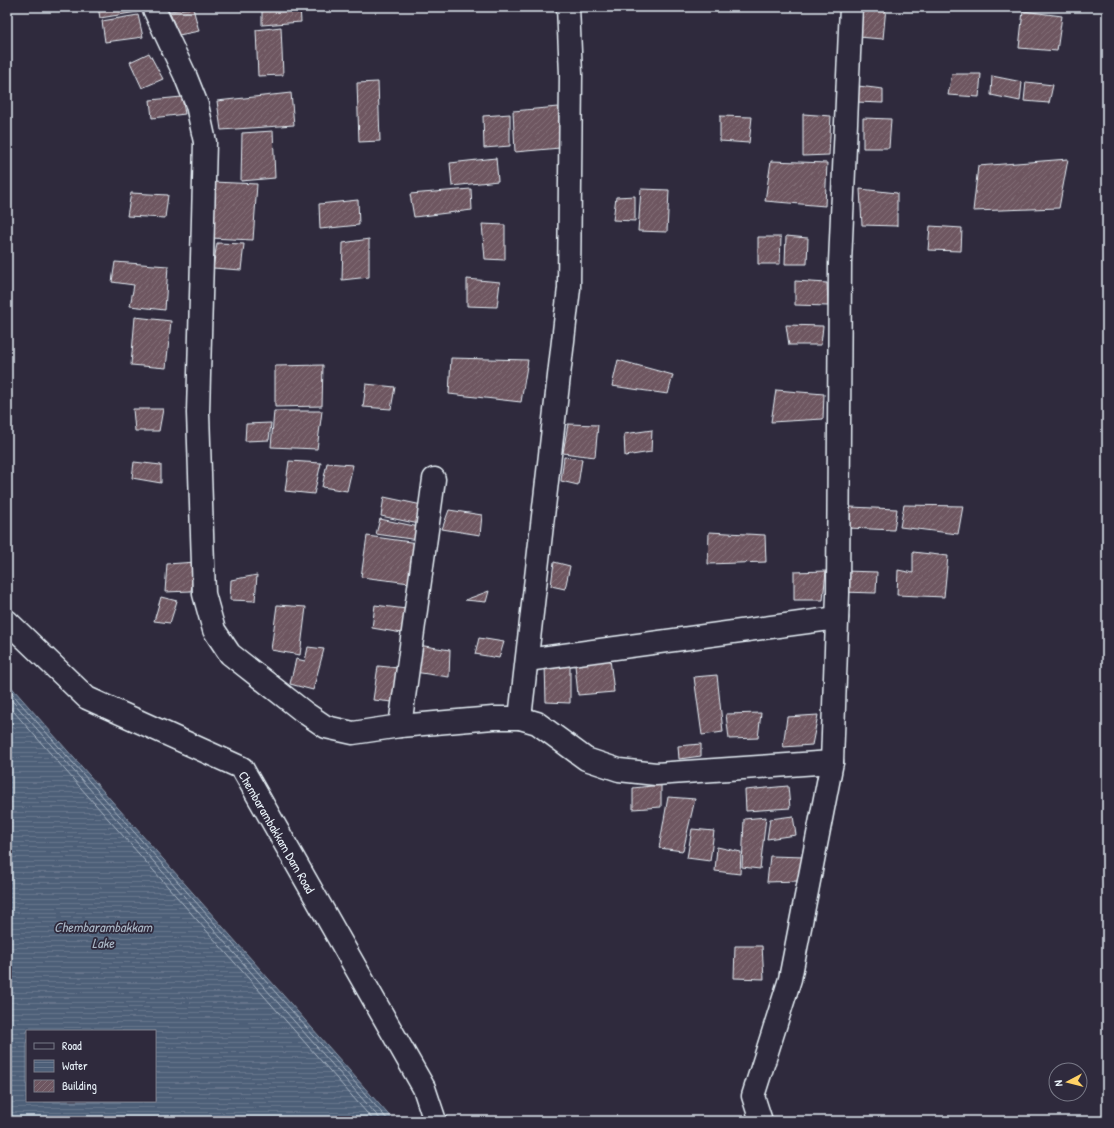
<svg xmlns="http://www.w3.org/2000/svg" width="1114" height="1128" font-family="'Patrick Hand',sans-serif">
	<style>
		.water { fill: url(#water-rules); stroke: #8b99ab; fill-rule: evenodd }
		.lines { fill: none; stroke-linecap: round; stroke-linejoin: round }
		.shore { stroke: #aab7c5; stroke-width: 1 }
		.building { fill: url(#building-hatch); stroke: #e8f1f8 }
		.street-casing { stroke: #e8f1f8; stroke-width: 25 }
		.street { stroke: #2f2a3d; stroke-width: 22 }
		.labels { text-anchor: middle; stroke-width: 3.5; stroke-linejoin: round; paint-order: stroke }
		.street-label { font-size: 13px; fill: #e8f1f8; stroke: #2f2a3d }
		.water-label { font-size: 14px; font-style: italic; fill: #aab7c5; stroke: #2f2a3d }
	</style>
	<defs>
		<pattern id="water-rules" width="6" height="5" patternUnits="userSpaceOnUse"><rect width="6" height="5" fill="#4d5f78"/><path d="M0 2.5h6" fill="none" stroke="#67768c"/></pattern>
		<pattern id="building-hatch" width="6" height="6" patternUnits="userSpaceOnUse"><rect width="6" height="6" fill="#6e5661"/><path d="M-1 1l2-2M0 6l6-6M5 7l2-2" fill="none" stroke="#836f78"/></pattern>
	</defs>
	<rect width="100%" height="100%" fill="#2f2a3d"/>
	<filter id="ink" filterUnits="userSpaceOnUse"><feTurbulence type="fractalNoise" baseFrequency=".025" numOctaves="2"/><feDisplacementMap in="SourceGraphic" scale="8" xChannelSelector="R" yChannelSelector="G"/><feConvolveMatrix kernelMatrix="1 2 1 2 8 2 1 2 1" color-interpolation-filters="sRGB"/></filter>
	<g filter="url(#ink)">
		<path class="water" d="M7,682L394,1121H7ZM27,1031H155V1101H27Z"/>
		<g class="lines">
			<g class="shore">
				<path d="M7,688L389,1121"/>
				<path d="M7,695L382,1121"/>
				<path d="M7,704L374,1121"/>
			</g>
		</g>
		<g class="building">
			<path d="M98,7H136L137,12L100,18Z"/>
			<path d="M262,7H300L301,22L262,25Z"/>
			<path d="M862,7H886L883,39L858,37Z"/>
			<path d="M193,8L199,31L179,35L169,11Z"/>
			<path d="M1023,11L1062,16L1057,51L1019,48Z"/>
			<path d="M138,15L143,37L105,42L102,21Z"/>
			<path d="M281,27L283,75L258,76L256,30Z"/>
			<path d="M149,53L163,79L142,88L130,62Z"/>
			<path d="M952,74H981L979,97L948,95Z"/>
			<path d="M992,76L1022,82L1020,101L991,95Z"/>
			<path d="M378,82L380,141L359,142L357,83Z"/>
			<path d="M1026,82L1053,85L1049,103L1024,101Z"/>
			<path d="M858,86L883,89V103L856,102Z"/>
			<path d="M291,93L294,125L221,130L217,101Z"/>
			<path d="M182,97L185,114L152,118L150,100Z"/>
			<path d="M558,107L560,148L515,152L513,111Z"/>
			<path d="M510,114V146L484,148L483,116Z"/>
			<path d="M803,114L831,116L829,155L803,156Z"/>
			<path d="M720,116L752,117L749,143L720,141Z"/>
			<path d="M863,118L891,119L889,148H863Z"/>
			<path d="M273,131L275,178L241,181L242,133Z"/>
			<path d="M496,158L498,181L452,186L450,163Z"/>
			<path d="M1068,159L1059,208L973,211L978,166Z"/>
			<path d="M771,161L827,163L825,206L765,201Z"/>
			<path d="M213,182L257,184L253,240L211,238Z"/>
			<path d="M471,189L472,210L414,217L410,194Z"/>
			<path d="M641,189L669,190L667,232L638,231Z"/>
			<path d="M860,189L897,193V226L862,225Z"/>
			<path d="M131,193L168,195L165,218L127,216Z"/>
			<path d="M635,196V221L613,220L616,197Z"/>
			<path d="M358,200L359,225L320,229L319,204Z"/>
			<path d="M482,224L505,225V260L485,259Z"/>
			<path d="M930,226L962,228L961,251L928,250Z"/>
			<path d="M786,236L808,238L807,264H785Z"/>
			<path d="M758,237H781L780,264H758Z"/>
			<path d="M369,239V277L342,280L343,243Z"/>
			<path d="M217,243L244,244L241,270L213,268Z"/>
			<path d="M115,262L168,266L165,310L130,306L134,285L112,282Z"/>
			<path d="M467,279L500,282L497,307L467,306Z"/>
			<path d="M795,281L827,283L828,306L795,305Z"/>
			<path d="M135,317L171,321L166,368L131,365Z"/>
			<path d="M786,325L823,326L821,345H789Z"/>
			<path d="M451,358L528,360L521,402L449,394Z"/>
			<path d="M618,360L673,375L668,394L612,386Z"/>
			<path d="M323,365L322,406L275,407V366Z"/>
			<path d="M366,384L395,387L391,409L363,407Z"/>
			<path d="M776,390L824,394L823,419L771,422Z"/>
			<path d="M133,409H163L159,431H135Z"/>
			<path d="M274,411H322L317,449L271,447Z"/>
			<path d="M271,423L269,440L245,441L246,424Z"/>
			<path d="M568,424L598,425L595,457L563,453Z"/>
			<path d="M652,430L651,452L625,456L624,434Z"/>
			<path d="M564,457L582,459L578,485L561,481Z"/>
			<path d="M289,461L321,463L314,494L285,491Z"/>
			<path d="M134,462L161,465V483L132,478Z"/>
			<path d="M327,463L353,465L347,491L322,487Z"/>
			<path d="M384,497L422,505L419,524L381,516Z"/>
			<path d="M904,505L963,506L958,534L900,527Z"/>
			<path d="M850,507L897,509L894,530L848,528Z"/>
			<path d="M449,510L482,515L480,535L442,529Z"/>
			<path d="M380,519L419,527L418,540L376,534Z"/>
			<path d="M709,532L765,535L766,562L708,564Z"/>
			<path d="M367,536L418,543L410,583L361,577Z"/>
			<path d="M913,552L948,556L944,597L897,595L898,570L913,573Z"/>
			<path d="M196,562L191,591L165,592L167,564Z"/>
			<path d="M554,562L570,566L565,589L551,586Z"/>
			<path d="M826,571L823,600H794V572Z"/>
			<path d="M844,571L877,572L876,593L841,592Z"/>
			<path d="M257,575L255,601L230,600L231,580Z"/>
			<path d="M489,591L486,602L465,600Z"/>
			<path d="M161,597L177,601L170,623L154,621Z"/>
			<path d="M277,605L306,607L300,655L271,650Z"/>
			<path d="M375,605L406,609L402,633L372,628Z"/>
			<path d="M479,638L504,642L499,658L475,654Z"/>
			<path d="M418,645L450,650L449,677L414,672Z"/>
			<path d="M308,647L324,649L313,690L290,684L296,659L305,661Z"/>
			<path d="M610,659L614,692L578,695L575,665Z"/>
			<path d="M570,663V703L546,702L545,664Z"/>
			<path d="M378,666L399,668L393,702L373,700Z"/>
			<path d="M717,675L723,732L702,735L694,677Z"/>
			<path d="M761,713L758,738L729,739L726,714Z"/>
			<path d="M818,715L812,745L783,747L787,717Z"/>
			<path d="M701,744V756L679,759L678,746Z"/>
			<path d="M661,785V807L633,809V788Z"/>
			<path d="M788,786L790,808L746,811L745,790Z"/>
			<path d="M668,797L695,799L683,851L659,848Z"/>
			<path d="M793,816L796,835L767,839L770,819Z"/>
			<path d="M766,817L760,869L742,867L744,819Z"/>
			<path d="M692,829L714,831L710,861L687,858Z"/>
			<path d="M717,847L741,852L740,874L715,871Z"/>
			<path d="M770,856L805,857L798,881L767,882Z"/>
			<path d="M735,946H762L764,979L734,978Z"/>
		</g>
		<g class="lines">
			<g class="street-casing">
				<g id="street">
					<path d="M153,7L185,75L197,105L205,142L198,413L204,594L214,630L230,654L304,712L326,727L353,733L400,726L493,718H520L537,723L586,759L619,770L656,774L832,762L790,979L753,1096L761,1121"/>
					<path d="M7,621L87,698L242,768L424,1088L435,1121"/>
					<path d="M527,660L837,618"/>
					<path d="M520,718L569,288L571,74L568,7"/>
					<path d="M400,726L434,479"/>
					<path d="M832,762L838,594L840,263L851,7"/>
				</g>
			</g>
			<use href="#street" class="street"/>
		</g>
	</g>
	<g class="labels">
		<g class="street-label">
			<text transform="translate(277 832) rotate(60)" y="5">Chembarambakkam Dam Road</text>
		</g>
		<g class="water-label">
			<text x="103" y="932">Chembarambakkam<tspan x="103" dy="16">Lake</tspan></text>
		</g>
	</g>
	<rect width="1114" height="1128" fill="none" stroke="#2f2a3d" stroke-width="24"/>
	<rect x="12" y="12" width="1090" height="1104" fill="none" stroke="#e8f1f8" stroke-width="1.5" filter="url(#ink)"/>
	<rect x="26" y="1030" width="130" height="72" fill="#2f2a3d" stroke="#797a88"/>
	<rect x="34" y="1043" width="20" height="6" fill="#2f2a3d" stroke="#797a88"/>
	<text x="62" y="1050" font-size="12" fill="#e8f1f8">Road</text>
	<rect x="34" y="1060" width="20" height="12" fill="url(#water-rules)" stroke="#797a88"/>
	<text x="62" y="1070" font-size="12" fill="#e8f1f8">Water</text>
	<rect x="34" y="1080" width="20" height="12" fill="url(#building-hatch)" stroke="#797a88"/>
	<text x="62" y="1090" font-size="12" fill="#e8f1f8">Building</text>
	<g transform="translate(1068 1082) rotate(263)"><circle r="19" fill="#2f2a3d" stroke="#797a88"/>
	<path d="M0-3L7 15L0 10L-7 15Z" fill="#ffd166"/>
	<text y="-6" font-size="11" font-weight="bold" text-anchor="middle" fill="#e8f1f8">N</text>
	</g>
</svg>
